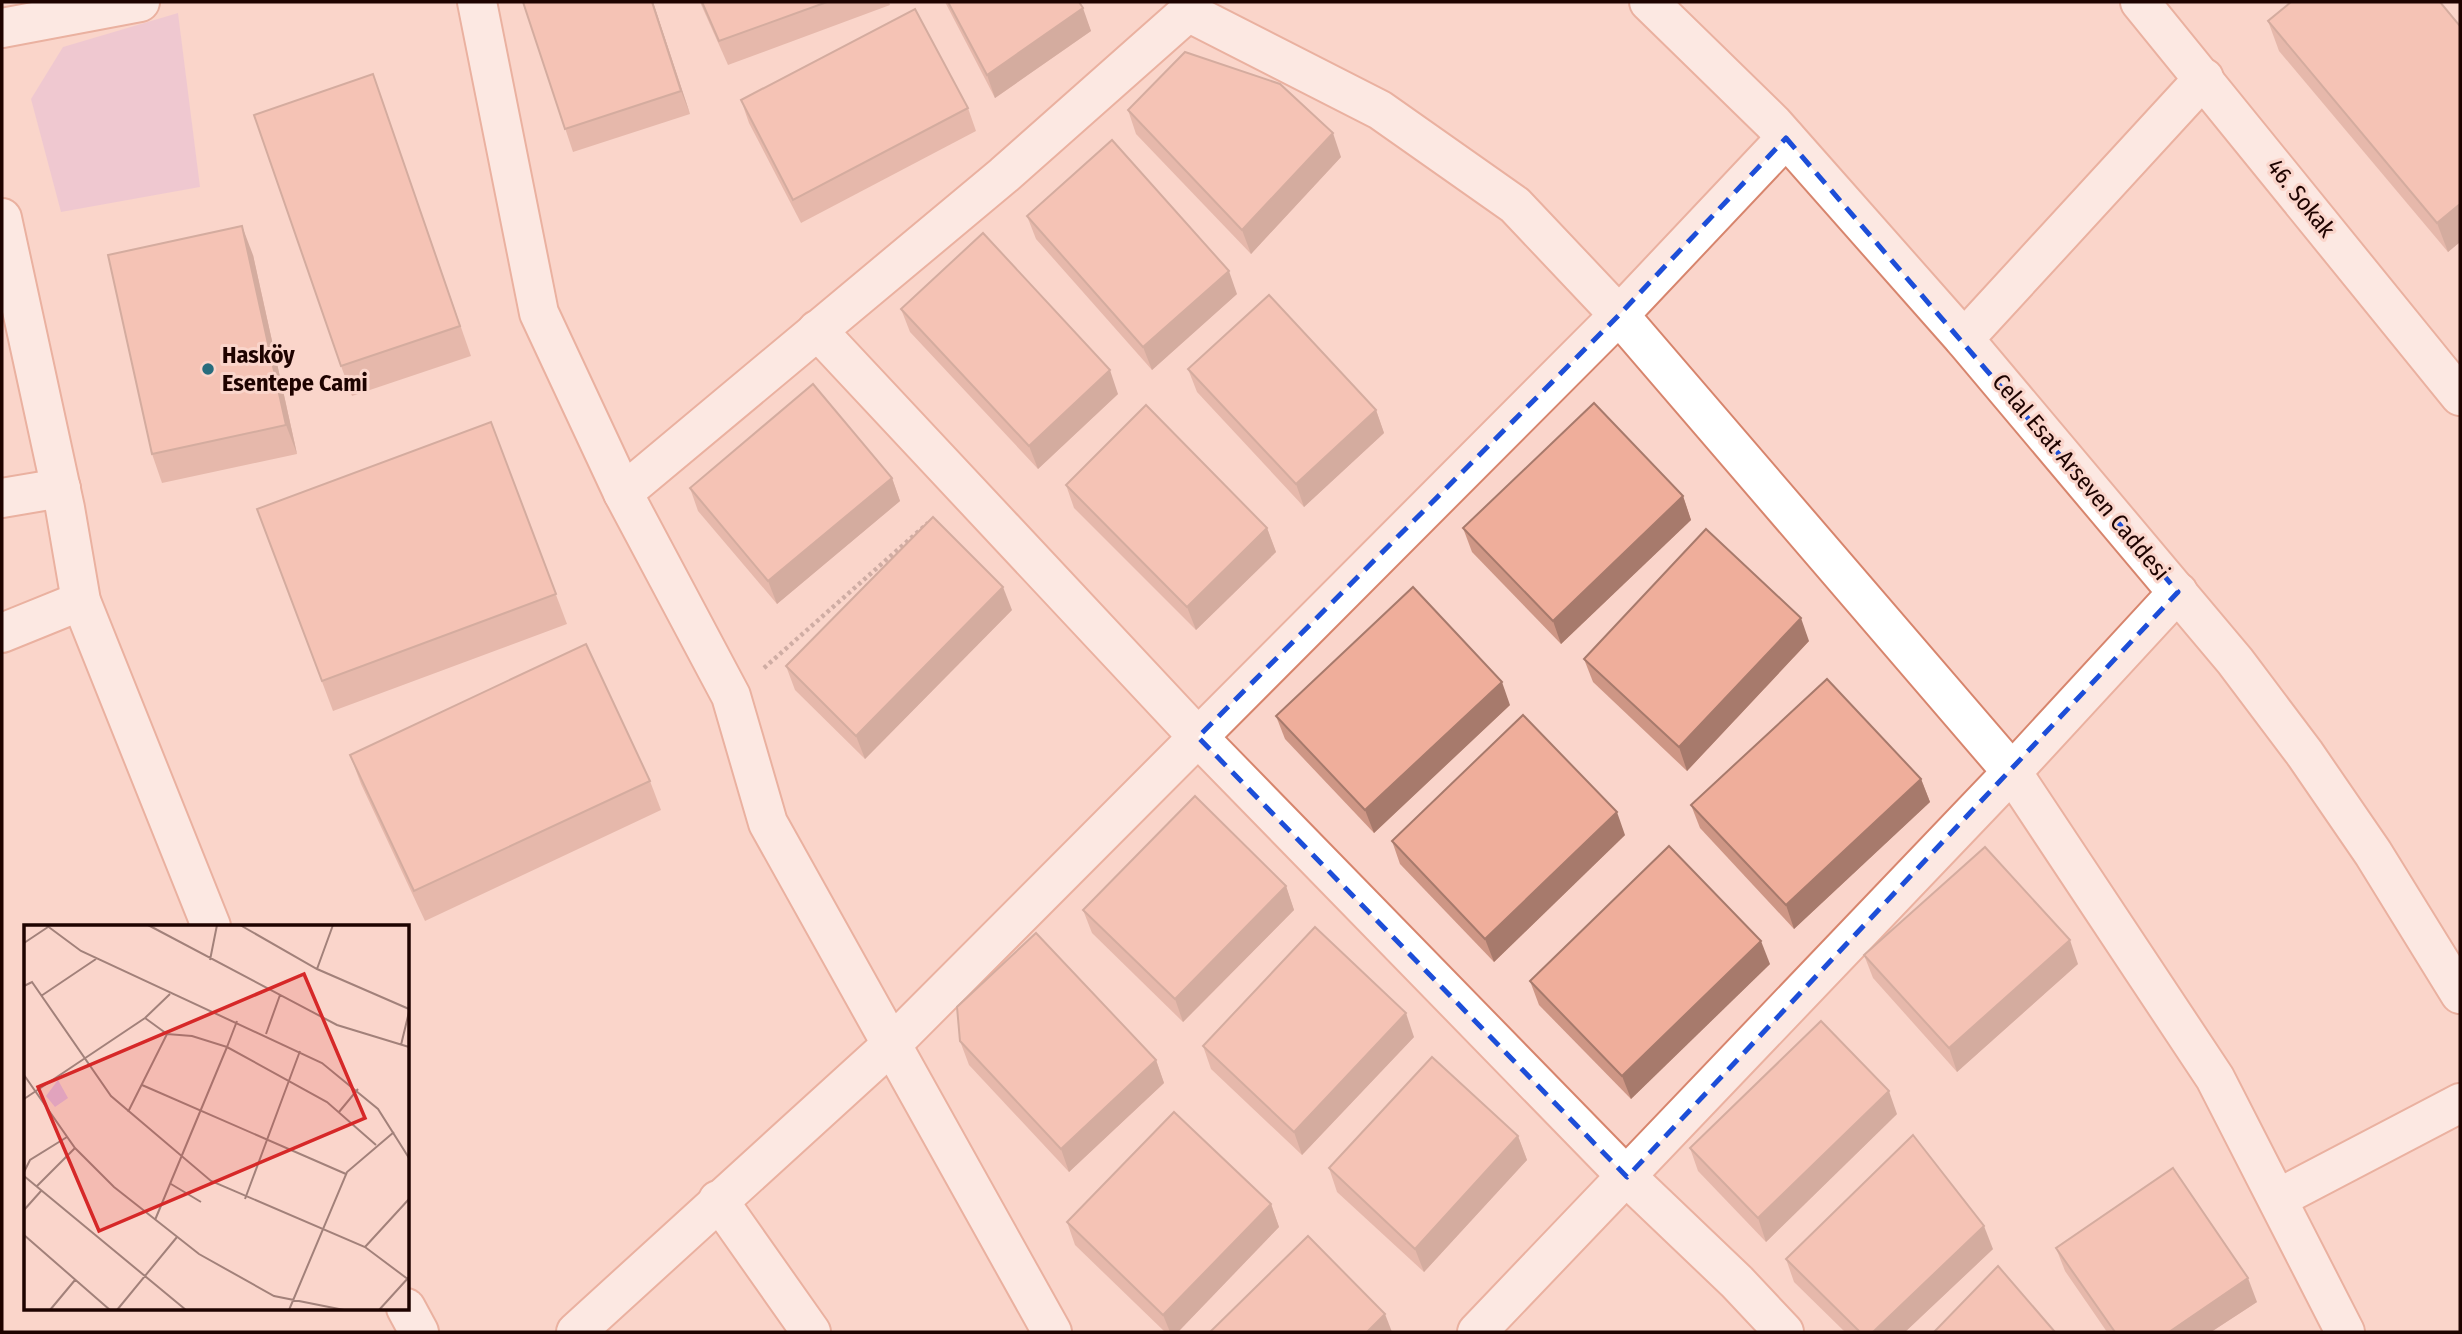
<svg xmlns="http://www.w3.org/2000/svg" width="2462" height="1334" font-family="'Fira Sans Condensed',sans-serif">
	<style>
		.green { fill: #e3b9d7 }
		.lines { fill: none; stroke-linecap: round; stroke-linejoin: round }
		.minor-casing { stroke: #d7856d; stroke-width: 42 }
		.major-casing { stroke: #d7856d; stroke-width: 42 }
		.path { stroke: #9c7c75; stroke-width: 4.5; stroke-dasharray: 3.5 3.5; stroke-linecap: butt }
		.minor { stroke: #fff; stroke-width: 38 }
		.major { stroke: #fff; stroke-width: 38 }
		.wall { fill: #ce9685 }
		.shaded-wall { fill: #a77a6c }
		.building { fill: #efae9b; stroke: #a77a6c; stroke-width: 2 }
		.marked { fill: none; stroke: #1d4ed8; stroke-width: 5; stroke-dasharray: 14 9; stroke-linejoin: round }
		.poi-dot { fill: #286c7d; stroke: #fad5cb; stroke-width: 2.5 }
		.labels { text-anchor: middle; stroke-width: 6; stroke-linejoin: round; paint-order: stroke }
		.street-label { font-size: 24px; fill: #1e0300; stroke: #fad5cb }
		.poi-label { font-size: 24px; font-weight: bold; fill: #1e0300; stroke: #fad5cb; text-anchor: start }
		.inset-road { fill: none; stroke: #a2817a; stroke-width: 2 }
		.view { fill: #d62828; fill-opacity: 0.15; stroke: #d62828; stroke-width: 3.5 }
		.inset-edge { fill: none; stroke: #1e0300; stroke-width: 3.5 }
	</style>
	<rect width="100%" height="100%" fill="#fad5cb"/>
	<path class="green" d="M178,13L200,187L61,212L31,99L63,47Z"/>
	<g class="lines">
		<g class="minor-casing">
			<g id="minor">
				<path d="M477,2L539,313L623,493L731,696L768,823L1052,1332"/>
				<path d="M2140,2L2460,396"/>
				<path d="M2,28L140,2"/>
				<path d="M2,218L65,508L81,601L211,926"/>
				<path d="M817,330L1198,737L1627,1177L1737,1282L1784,1332"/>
				<path d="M1964,339L2204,78"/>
				<path d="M623,493L1004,175L1188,12L1380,110L1515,205L1619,315L1786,138"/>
				<path d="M2,498L61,488"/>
				<path d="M2,633L81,601"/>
				<path d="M2279,1198L2460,1103"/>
				<path d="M718,1200L811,1332"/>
				<path d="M406,1308L419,1332"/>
				<path d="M576,1332L891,1045L1619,315L2012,772L2215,1078L2345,1332"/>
				<path d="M1477,1332L2012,772L2178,592"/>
			</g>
		</g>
		<g class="major-casing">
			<path id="major" d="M1649,2L1773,123L1964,339L2235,661L2305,754L2373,853L2460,994"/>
		</g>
		<path class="path" d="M764,668L928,523"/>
		<use href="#minor" class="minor"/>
		<use href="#major" class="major"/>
	</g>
	<g class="wall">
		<path d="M523,2H653L690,114L573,152Z"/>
		<path d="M700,2H889L890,5L728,65Z"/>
		<path d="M945,2H1079L1091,31L995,98Z"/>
		<path d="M2268,21L2460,26V242L2448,252L2279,51Z"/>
		<path d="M741,100L968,108L976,131L801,223L749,123Z"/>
		<path d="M383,103L471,356L352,396L341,366Z"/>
		<path d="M1128,110L1341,157L1251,254L1136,134Z"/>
		<path d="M1027,216L1237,294L1152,370L1036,239Z"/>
		<path d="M253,255L297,454L162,483L152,454Z"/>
		<path d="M901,309L1118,394L1038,469L910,332Z"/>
		<path d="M1188,369L1376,410L1384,433L1304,507L1197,392Z"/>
		<path d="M491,422L567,624L333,711L257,509Z"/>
		<path d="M892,478L900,501L777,604L698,511L690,488Z"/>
		<path d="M1066,485L1267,528L1276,552L1196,630L1074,508Z"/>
		<path d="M1683,496L1691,520L1561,644L1472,552L1463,528Z"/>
		<path d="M1012,610L865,759L795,690L786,666Z"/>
		<path d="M1809,641L1687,771L1593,682L1584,659Z"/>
		<path d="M1510,705L1374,833L1285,739L1276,716Z"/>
		<path d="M350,755L650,781L661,810L425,921L361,784Z"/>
		<path d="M1921,779L1930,802L1794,929L1700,828L1691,805Z"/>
		<path d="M1625,835L1494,962L1400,864L1392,841Z"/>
		<path d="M1286,886L1294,910L1183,1022L1092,933L1083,910Z"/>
		<path d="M1864,955L2078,964L1957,1072L1873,978Z"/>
		<path d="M1770,964L1631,1099L1539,1005L1530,981Z"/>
		<path d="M1414,1037L1302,1155L1211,1069L1203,1046Z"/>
		<path d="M960,1041L1156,1060L1164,1083L1069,1172L969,1065Z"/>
		<path d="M1897,1114L1766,1242L1698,1171L1690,1148Z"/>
		<path d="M1518,1136L1527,1160L1424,1272L1337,1192L1329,1168Z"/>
		<path d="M1271,1204L1279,1227L1178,1332H1165L1075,1245L1067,1222Z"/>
		<path d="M2056,1248L2257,1302L2211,1332H2107L2065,1271Z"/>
		<path d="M1993,1249L1905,1332H1845L1794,1282L1786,1259Z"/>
	</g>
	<g class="shaded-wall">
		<path d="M652,2H653L690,114L681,91Z"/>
		<path d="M1083,8L1091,31L995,98L987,75Z"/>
		<path d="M1333,133L1341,157L1251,254L1242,230Z"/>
		<path d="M2460,204V242L2448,252L2437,223Z"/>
		<path d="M242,226L253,255L297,454L286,425Z"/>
		<path d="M1229,271L1237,294L1152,370L1143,347Z"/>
		<path d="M1110,370L1118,394L1038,469L1029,446Z"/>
		<path d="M1376,410L1384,433L1304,507L1296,484Z"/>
		<path d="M892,478L900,501L777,604L768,581Z"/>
		<path d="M1683,496L1691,520L1561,644L1553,621Z"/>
		<path d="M1267,528L1276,552L1196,630L1187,607Z"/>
		<path d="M1003,587L1012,610L865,759L856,736Z"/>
		<path d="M1801,618L1809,641L1687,771L1679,747Z"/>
		<path d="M1502,682L1510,705L1374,833L1365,810Z"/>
		<path d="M1921,779L1930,802L1794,929L1786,905Z"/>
		<path d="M1617,812L1625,835L1494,962L1485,939Z"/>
		<path d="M1286,886L1294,910L1183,1022L1175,999Z"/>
		<path d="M2070,940L2078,964L1957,1072L1949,1048Z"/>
		<path d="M1761,941L1770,964L1631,1099L1622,1076Z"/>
		<path d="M1406,1013L1414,1037L1302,1155L1294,1132Z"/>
		<path d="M1156,1060L1164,1083L1069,1172L1061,1149Z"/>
		<path d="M1889,1091L1897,1114L1766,1242L1758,1218Z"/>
		<path d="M1518,1136L1527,1160L1424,1272L1415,1249Z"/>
		<path d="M1271,1204L1279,1227L1178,1332H1170L1163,1315Z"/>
		<path d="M1984,1226L1993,1249L1905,1332H1873Z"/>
		<path d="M2248,1278L2257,1302L2211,1332H2169Z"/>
		<path d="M1385,1314L1392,1332H1367Z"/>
	</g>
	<g class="building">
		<path d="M523,2H652L681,91L565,129Z"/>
		<path d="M702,2H827L719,41Z"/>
		<path d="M948,2H1079L1083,8L987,75Z"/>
		<path d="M2291,2H2440L2460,26V204L2437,223L2268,21Z"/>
		<path d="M915,9L968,108L793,200L741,100Z"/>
		<path d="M1185,52L1280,84L1333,133L1242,230L1128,110Z"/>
		<path d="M373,74L460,326L341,366L254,115Z"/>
		<path d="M1112,140L1229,271L1143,347L1027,216Z"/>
		<path d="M242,226L286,425L152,454L108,255Z"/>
		<path d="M983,233L1110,370L1029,446L901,309Z"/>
		<path d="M1269,295L1376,410L1296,484L1188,369Z"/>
		<path d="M813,384L892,478L768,581L690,488Z"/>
		<path d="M1594,403L1683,496L1553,621L1463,528Z"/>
		<path d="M1146,405L1267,528L1187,607L1066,485Z"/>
		<path d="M491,422L556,594L322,681L257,509Z"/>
		<path d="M933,517L1003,587L856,736L786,666Z"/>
		<path d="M1706,529L1801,618L1679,747L1584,659Z"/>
		<path d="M1413,587L1502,682L1365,810L1276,716Z"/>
		<path d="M586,644L650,781L414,891L350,755Z"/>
		<path d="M1827,679L1921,779L1786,905L1691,805Z"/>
		<path d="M1523,715L1617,812L1485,939L1392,841Z"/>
		<path d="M1195,796L1286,886L1175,999L1083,910Z"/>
		<path d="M1669,846L1761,941L1622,1076L1530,981Z"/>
		<path d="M1985,847L2070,940L1949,1048L1864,955Z"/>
		<path d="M1315,927L1406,1013L1294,1132L1203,1046Z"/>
		<path d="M1036,933L1156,1060L1061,1149L960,1041L957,1007Z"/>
		<path d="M1821,1021L1889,1091L1758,1218L1690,1148Z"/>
		<path d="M1432,1057L1518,1136L1415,1249L1329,1168Z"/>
		<path d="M1174,1112L1271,1204L1163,1315L1067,1222Z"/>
		<path d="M1913,1135L1984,1226L1873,1332H1860L1786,1259Z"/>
		<path d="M2173,1168L2248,1278L2169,1332H2115L2056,1248Z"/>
		<path d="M1308,1236L1385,1314L1367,1332H1210Z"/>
		<path d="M1998,1266L2055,1332H1934Z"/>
	</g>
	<path d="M0 0H2462V1334H0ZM1786,138L2178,592L1627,1177L1198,737L1619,315Z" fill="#fad5cb" fill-opacity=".55" fill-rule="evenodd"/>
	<path class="marked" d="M1786,138L2178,592L1627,1177L1198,737L1619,315Z"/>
	<circle class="poi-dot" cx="208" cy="369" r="7"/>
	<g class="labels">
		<g class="street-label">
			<text transform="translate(2301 198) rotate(51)" y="8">46. Sokak</text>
			<text transform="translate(2081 477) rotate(50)" y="8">Celal Esat Arseven Caddesi</text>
		</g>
		<g class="poi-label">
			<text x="222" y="363">Hasköy<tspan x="222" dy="28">Esentepe Cami</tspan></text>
		</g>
	</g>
	<g transform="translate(24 925)">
		<rect width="385" height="385" fill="#fad5cb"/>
		<path d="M34,155L44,173L31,182L22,171Z" fill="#e3b9d7"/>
		<path class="inset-road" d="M22,0L57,26L298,138L354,184L385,233M124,0L313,100L385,122M216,0L293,44L385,84M0,18L24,2M186,35L193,0M293,44L309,0M0,61L8,57L87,171L187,256L341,322L385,355M17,71L72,34M121,93L143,109M242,109L256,70M377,120L385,87M0,150L51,223L90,262L175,329L250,371L320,385M118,160L322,249M0,174L121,93L146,69M104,187L143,109L168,111L203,122L213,96M315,187L334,164M0,247L6,235L43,212M0,251L162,385M147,259L177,277M12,262L51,223M221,274L276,126M0,285L17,266M131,295L203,122L303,177L352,220M0,310L86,385M341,322L385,274M26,385L51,355M93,385L153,312M265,385L323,247L370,207M355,385L385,352"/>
		<path class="view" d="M280,49L341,193L75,306L14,162Z"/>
		<rect width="385" height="385" class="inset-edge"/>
	</g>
	<rect width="2462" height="1334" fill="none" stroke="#1e0300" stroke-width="7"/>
</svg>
